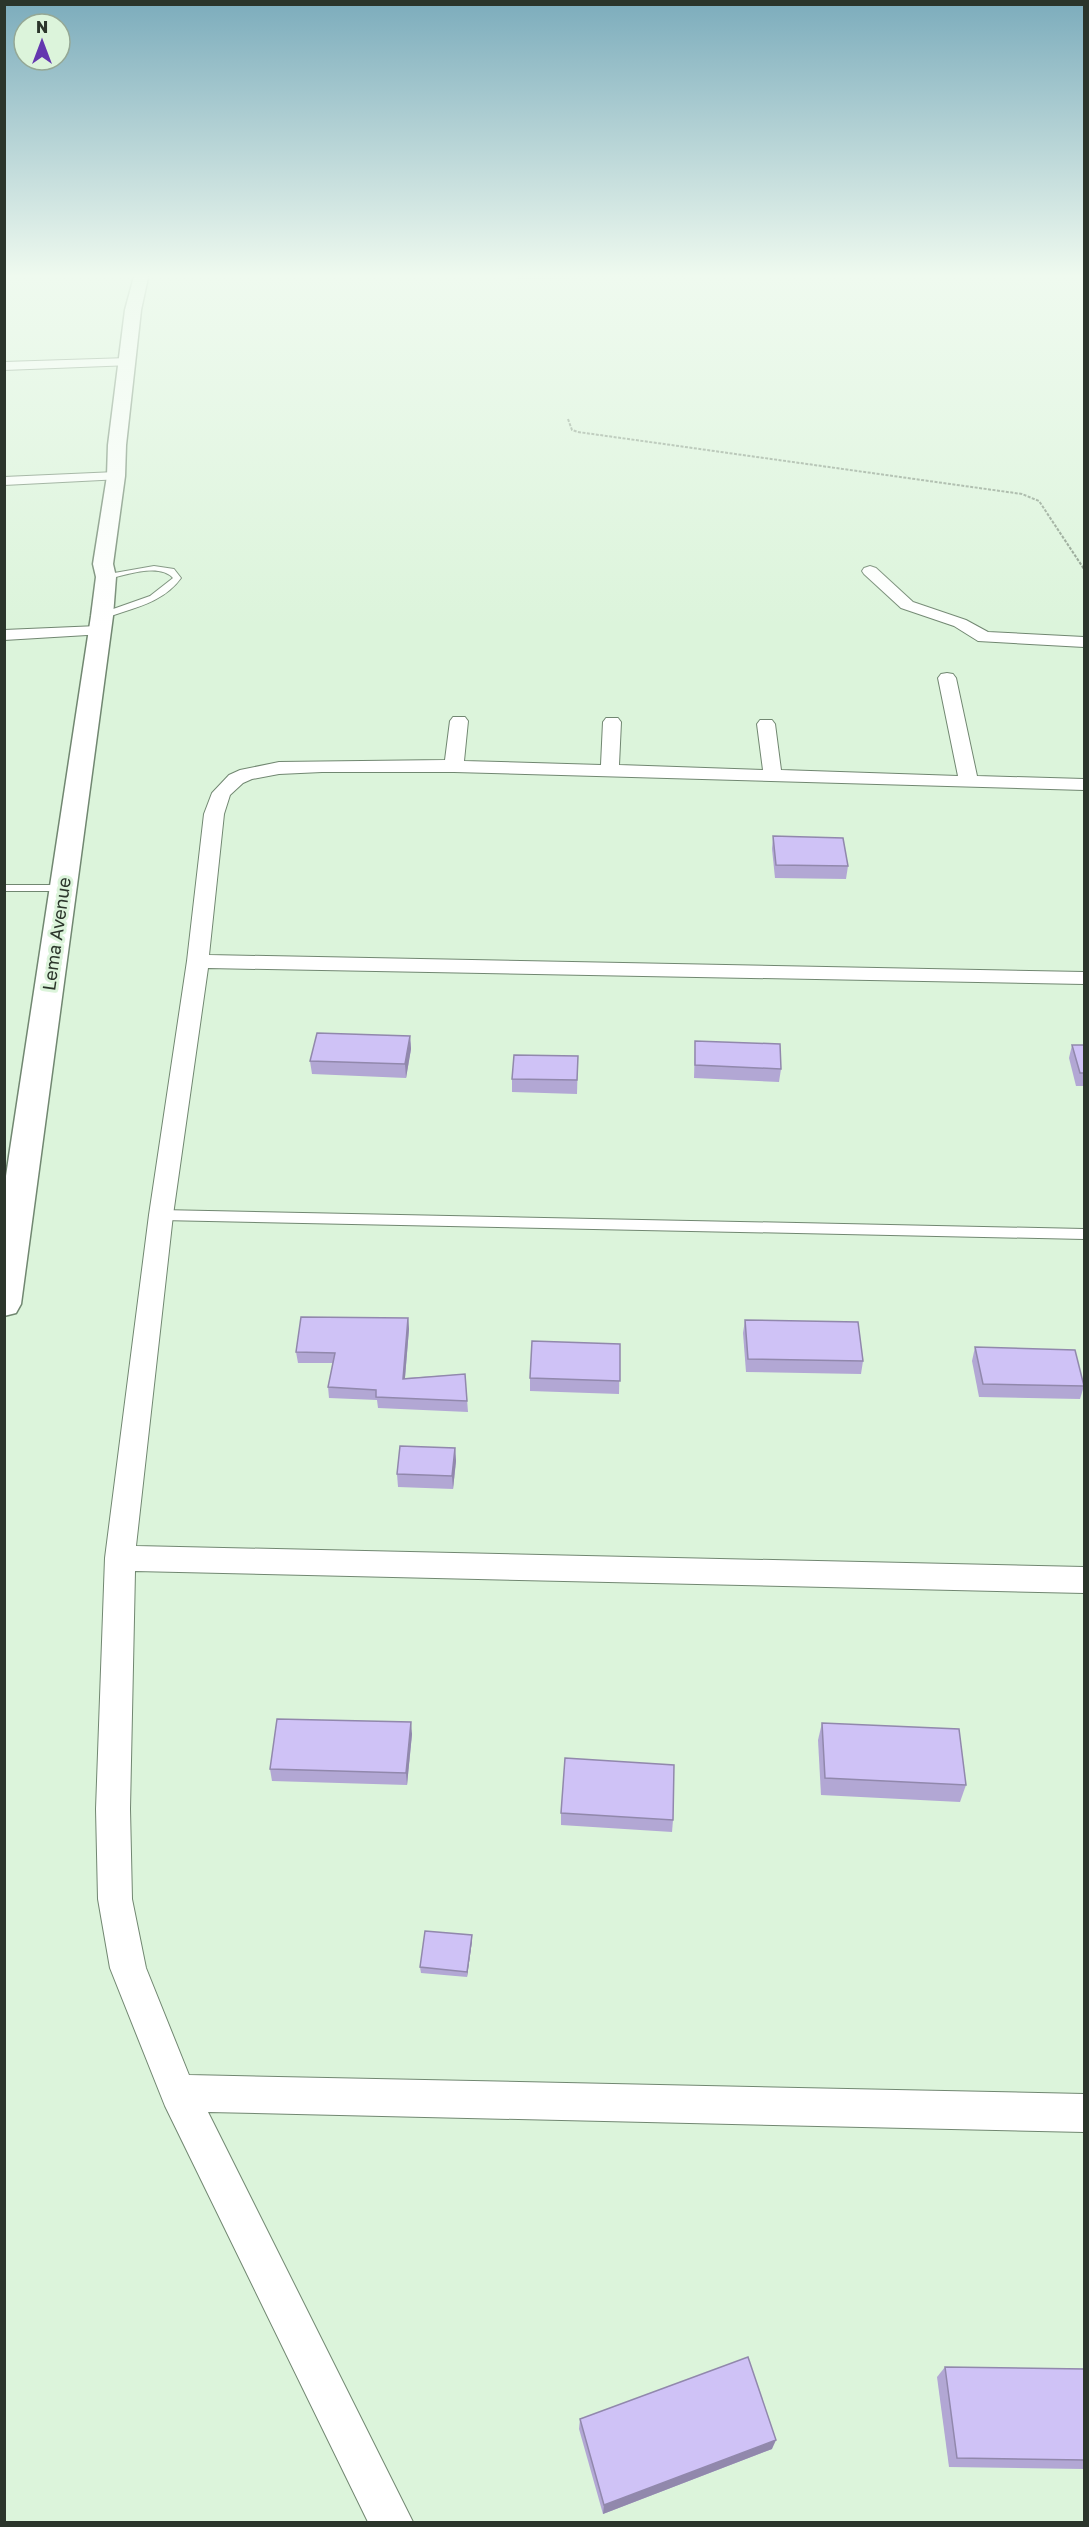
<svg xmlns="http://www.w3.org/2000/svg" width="1089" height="2527" font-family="'Golos Text',sans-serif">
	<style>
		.green { fill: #aecaad }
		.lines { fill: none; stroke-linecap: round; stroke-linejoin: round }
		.lane-casing { stroke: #718771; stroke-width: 2 }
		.street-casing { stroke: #718771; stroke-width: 2 }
		.secondary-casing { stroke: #718771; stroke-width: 3 }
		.path { stroke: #889987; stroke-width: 2; stroke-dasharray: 3 1.5; stroke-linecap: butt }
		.lane { fill: #fff; fill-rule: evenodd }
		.street { fill: #fff; fill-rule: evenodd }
		.secondary { fill: #fff; fill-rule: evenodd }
		.wall { fill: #b2a7d4 }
		.shaded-wall { fill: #9188ac }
		.building { fill: #cfc2f6; stroke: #9188ac; stroke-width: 1.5 }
		.labels { text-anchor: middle; stroke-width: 6; stroke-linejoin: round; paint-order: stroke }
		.street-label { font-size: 18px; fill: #2b352b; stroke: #dcf4db }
	</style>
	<rect width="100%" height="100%" fill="#dcf4db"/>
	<path class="green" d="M516,273H949L516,279Z"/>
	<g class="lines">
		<g class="lane-casing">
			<g id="lane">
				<path d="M154,566L174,569L181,578C163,603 133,608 105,618H99V614L150,596L173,578C159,562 124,576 106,579H103V575Z"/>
				<path d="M4,885H63L68,888L63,891H4Z"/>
				<path d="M161,1210L1084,1229V1239L161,1220L154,1215Z"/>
			</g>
		</g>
		<g class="street-casing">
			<g id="street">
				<path d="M128,358L132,359L134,362L132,365L4,370V362Z"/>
				<path d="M116,472L123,476L121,479L4,485V477Z"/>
				<path d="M870,566L876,568L913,602L966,620L988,632L1084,637V647L978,641L954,626L901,608L864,574L862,571L864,568Z"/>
				<path d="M98,626L106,631L104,634L4,640V630Z"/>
				<path d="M947,673L953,674L956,678L977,776L1084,779V790L454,772H322L279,774L252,779L243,783L230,795L224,814L209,955L1084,972V984L208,968L173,1215L136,1546L1084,1567V1593L135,1571L130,1809L132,1899L146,1968L189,2075L1084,2094V2132L208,2112L413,2522H368L165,2106L110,1968L98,1899L96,1809L105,1558L149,1215L187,961L204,814L212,793L229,775L240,770L279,762L445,760L450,721L453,717H465L468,721L464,761L601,765L603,722L606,718H618L621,722L619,765L763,770L757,724L760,720H772L775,724L781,770L958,776L938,678L941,674Z"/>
			</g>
		</g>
		<g class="secondary-casing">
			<path id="secondary" d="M135,273H149L141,310L126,445L125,476L113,564L116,577L113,616L21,1304L16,1313L4,1316V1189L91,616L96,577L93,564L107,476L108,445L125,310Z"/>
		</g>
		<path class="path" d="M568,419L572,430L578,432L1022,494L1039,501L1084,569"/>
		<use href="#lane" class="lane"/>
		<use href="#street" class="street"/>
		<use href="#secondary" class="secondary"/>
	</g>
	<g class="wall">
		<path d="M773,836L848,866L846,879L775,878L772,849Z"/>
		<path d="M410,1036L411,1049L406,1078L312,1074L310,1061Z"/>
		<path d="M695,1041L781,1069L779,1082L694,1078Z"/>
		<path d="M1072,1045H1084V1086H1076L1069,1058Z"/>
		<path d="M578,1056L577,1094L512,1092V1079Z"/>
		<path d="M408,1318L409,1329L405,1378L465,1374L468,1412L378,1408L377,1400L329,1398L328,1387L333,1363H298L296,1352Z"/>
		<path d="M745,1320L863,1361L861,1374L746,1372L743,1333Z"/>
		<path d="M620,1344L619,1394L530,1391V1378Z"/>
		<path d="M975,1347L1084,1386L1080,1399L979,1397L972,1361Z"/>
		<path d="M455,1448L456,1461L453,1489L398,1487L397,1474Z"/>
		<path d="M822,1723L966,1785L960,1802L821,1795L818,1740Z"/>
		<path d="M412,1734L407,1785L272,1781L270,1769Z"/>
		<path d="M561,1813L673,1820L672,1832L561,1825Z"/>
		<path d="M472,1935V1941L467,1977L421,1973L420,1967Z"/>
		<path d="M945,2367L1084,2369V2469L949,2467L937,2377Z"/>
		<path d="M580,2419L772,2449L603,2514L579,2429Z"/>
	</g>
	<g class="shaded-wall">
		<path d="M410,1036L411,1049L406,1078L405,1064Z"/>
		<path d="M408,1318L409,1329L404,1389L403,1379Z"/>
		<path d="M455,1448L456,1461L453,1489L452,1476Z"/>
		<path d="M411,1722L412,1734L407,1785L406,1773Z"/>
		<path d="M472,1935V1941L467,1977V1972Z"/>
		<path d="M776,2440L772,2449L603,2514L604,2505Z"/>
	</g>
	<g class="building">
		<path d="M773,836L843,838L848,866L776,865Z"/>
		<path d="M317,1033L410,1036L405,1064L310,1061Z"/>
		<path d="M695,1041L780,1044L781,1069L695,1065Z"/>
		<path d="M1072,1045H1084V1073H1080Z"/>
		<path d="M514,1055L578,1056L577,1080L512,1079Z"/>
		<path d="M301,1317L408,1318L403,1379L465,1374L467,1401L376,1397V1390L328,1387L335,1353L296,1352Z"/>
		<path d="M745,1320L858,1322L863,1361L748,1359Z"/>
		<path d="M532,1341L620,1344V1381L530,1378Z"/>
		<path d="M975,1347L1075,1350L1084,1386L983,1384Z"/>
		<path d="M400,1446L455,1448L452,1476L397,1474Z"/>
		<path d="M277,1719L411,1722L406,1773L270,1769Z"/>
		<path d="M822,1723L959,1729L966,1785L825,1778Z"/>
		<path d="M565,1758L674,1765L673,1820L561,1813Z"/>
		<path d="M425,1931L472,1935L467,1972L420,1967Z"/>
		<path d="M748,2357L776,2440L604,2505L580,2419Z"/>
		<path d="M945,2367L1084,2369V2460L957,2458Z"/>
	</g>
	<linearGradient id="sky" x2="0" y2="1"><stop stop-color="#7cacbc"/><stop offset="0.44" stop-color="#effaef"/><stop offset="1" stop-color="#effaef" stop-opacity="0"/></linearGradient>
	<rect width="1089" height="627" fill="url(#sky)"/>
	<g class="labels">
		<g class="street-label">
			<text transform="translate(57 934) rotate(-82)" y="6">Lema Avenue</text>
		</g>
	</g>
	<rect width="1089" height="2527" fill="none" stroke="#2b352b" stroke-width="12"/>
	<g transform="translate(42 42)"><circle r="28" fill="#dcf4db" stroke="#95a895" stroke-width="1.5"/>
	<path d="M0-4.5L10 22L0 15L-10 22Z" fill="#6437af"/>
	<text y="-9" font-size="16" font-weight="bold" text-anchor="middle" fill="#2b352b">N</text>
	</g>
</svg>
